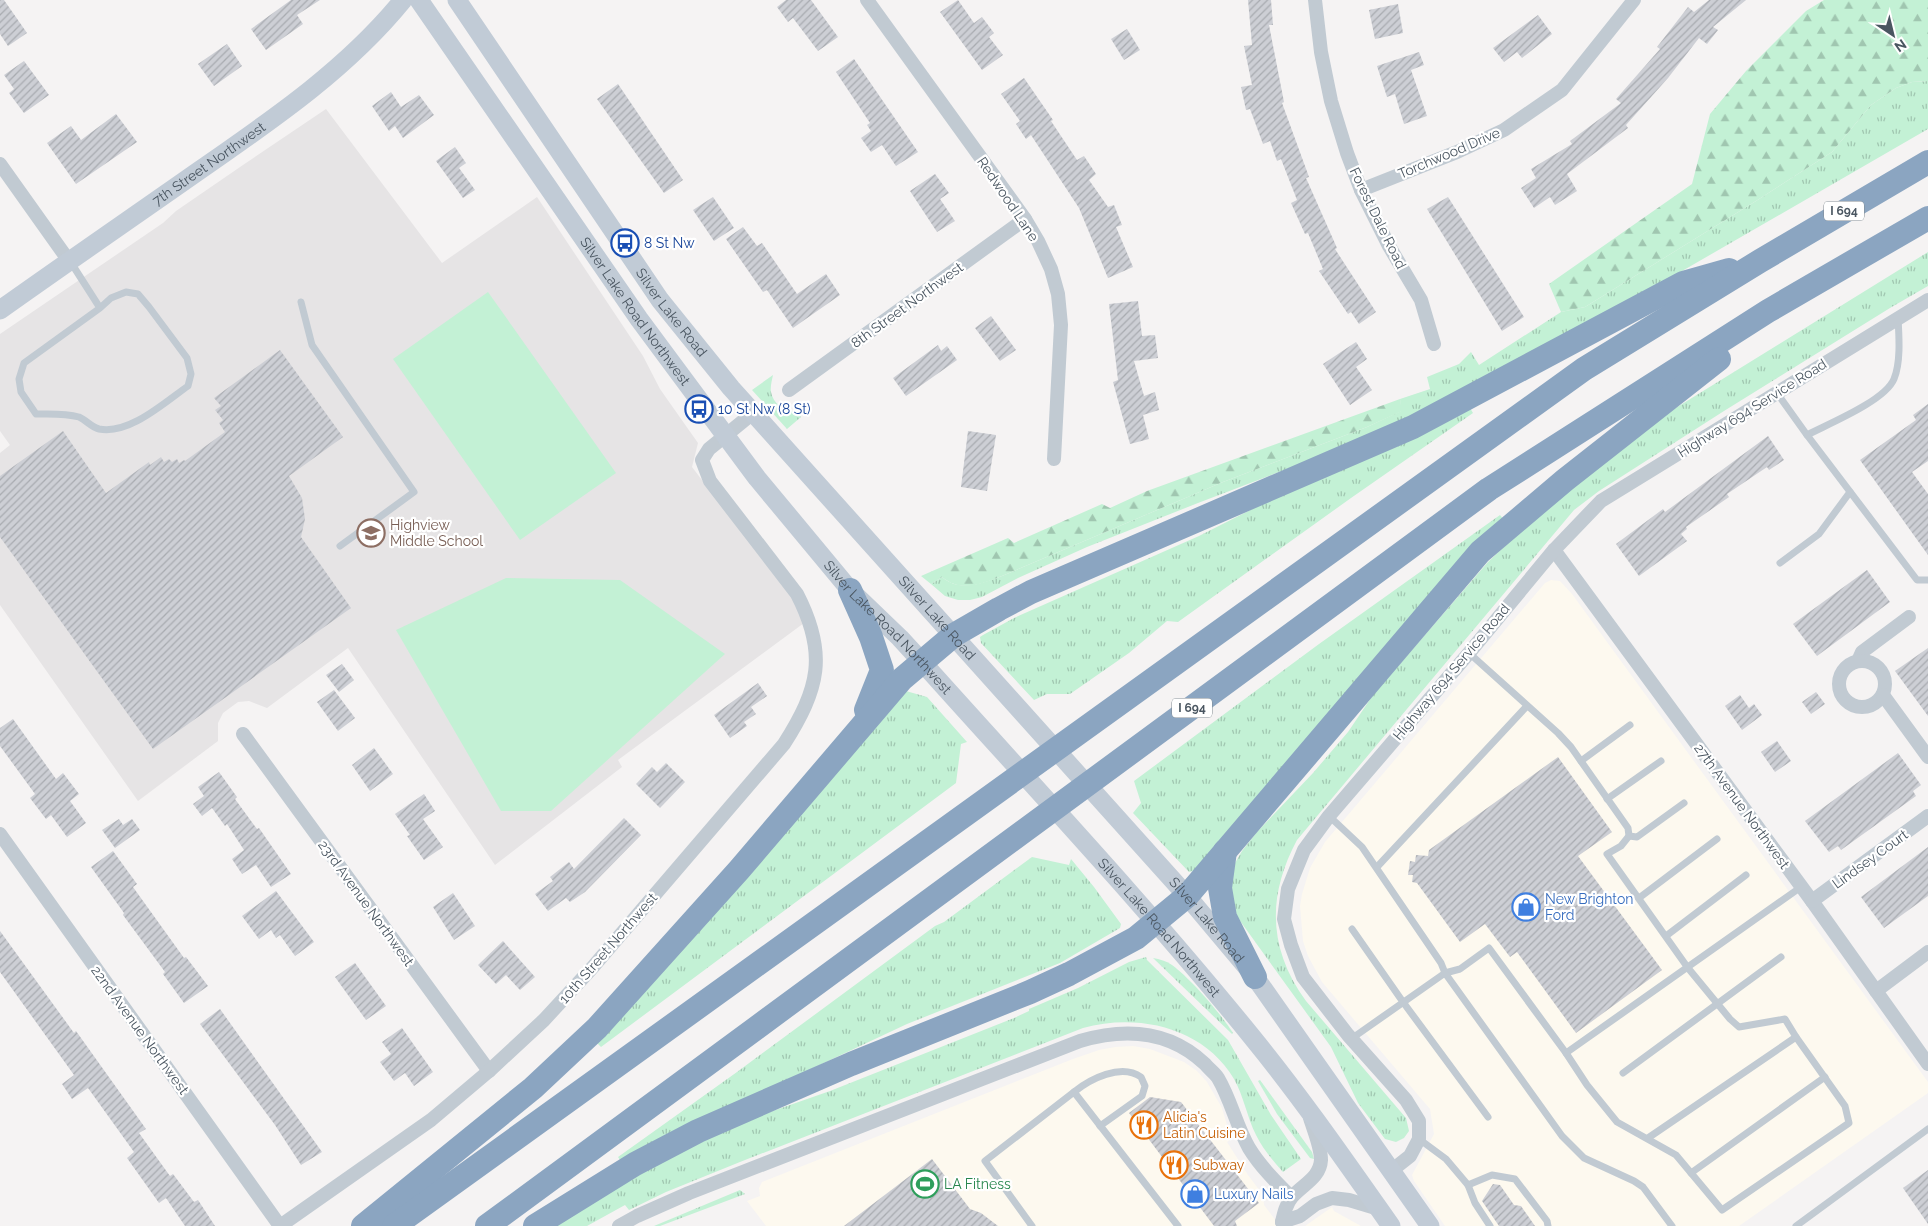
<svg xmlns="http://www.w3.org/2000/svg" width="1928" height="1226" font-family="Raleway,sans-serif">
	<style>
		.commercial { fill: #fdf9ef }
		.education { fill: #e6e4e5 }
		.grass { fill: url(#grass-tufts) }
		.forest { fill: url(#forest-firs) }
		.pitch { fill: #c3f1d5 }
		.building { fill: url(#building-hatch) }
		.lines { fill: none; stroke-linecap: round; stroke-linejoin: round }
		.lane { stroke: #c1cad2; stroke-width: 7 }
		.street { stroke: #c1cad2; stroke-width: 14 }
		.secondary { stroke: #c1cbd6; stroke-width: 19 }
		.highway { stroke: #8ba5c1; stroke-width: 24 }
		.labels { text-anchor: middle; stroke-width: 4.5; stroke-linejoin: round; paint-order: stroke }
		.shield { fill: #fff; stroke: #808990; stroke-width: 1 }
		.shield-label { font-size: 12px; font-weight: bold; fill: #4a5661 }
		.street-label { font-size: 14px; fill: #4a5661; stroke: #fff }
		.transit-label { font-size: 14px; fill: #164399; stroke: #fff; text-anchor: start }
		.education-label { font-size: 14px; fill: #785e54; stroke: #fff; text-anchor: start }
		.shop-label { font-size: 14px; fill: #366cbe; stroke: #fff; text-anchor: start }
		.food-label { font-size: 14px; fill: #c56008; stroke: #fff; text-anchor: start }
		.leisure-label { font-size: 14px; fill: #27864d; stroke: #fff; text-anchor: start }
	</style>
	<defs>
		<pattern id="grass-tufts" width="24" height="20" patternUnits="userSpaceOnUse" patternTransform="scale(1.25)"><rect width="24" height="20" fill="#c3f1d5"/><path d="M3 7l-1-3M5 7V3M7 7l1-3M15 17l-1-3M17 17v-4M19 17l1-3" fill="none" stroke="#a0c6b0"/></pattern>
		<pattern id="forest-firs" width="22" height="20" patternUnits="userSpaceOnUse" patternTransform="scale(1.25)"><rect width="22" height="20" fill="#c3f1d5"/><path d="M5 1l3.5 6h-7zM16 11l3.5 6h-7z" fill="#a0c6b0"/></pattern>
		<pattern id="building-hatch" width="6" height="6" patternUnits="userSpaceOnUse" patternTransform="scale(1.25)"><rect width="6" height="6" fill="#cdcfd5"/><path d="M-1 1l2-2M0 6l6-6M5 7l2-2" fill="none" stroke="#a8abb0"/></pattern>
	</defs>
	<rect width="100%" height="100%" fill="#f5f3f3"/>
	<g class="commercial">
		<path d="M1551,580L1560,581L1572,594L1928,1082V1093L1739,1226H1445L1414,1181L1412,1175L1434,1134L1430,1109L1322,982L1308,956L1303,941L1300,906L1302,894L1310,868L1325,842L1545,583Z"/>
		<path d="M1133,1046L1150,1049L1184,1062L1197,1071L1207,1082L1222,1108L1231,1139L1227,1142L1248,1175L1263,1195L1264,1205L1280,1226H766L747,1201L760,1196L759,1188L762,1182L1073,1059L1099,1050L1115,1047Z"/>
		<path d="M1332,1207L1334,1211L1361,1226H1305Z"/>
	</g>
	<path class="education" d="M326,109L442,263L537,197L643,356L660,389L698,443L692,467L792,598L804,623L618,760L622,767L495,865L348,648L267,708L249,701L238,702L223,713L218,723V741L138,801L0,605V453L10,445L0,431V334L163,223L176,211L243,165Z"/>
	<g class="grass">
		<path d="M1928,81V129L1670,278L1399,426L1198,503L1087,547L1018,578L982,597L970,600H958L945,596L931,584L942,577C961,593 981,583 1002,576L1223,482L1367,427L1401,411L1400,399L1430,389L1427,377L1459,364L1471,352L1479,365L1561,312L1585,307L1756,201L1832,152L1871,105L1896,88L1912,82Z"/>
		<path d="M1928,252V286L1890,308L1724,411L1599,491L1574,510L1297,840C1267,896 1268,949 1306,1001L1406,1118L1409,1131L1404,1138L1396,1142L1385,1139L1358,1103L1331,1047L1238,918L1233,905L1230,892L1235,863L1242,851L1257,832L1313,773L1348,732L1373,695L1488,562L1561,493L1674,409Z"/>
		<path d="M773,375C772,380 770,387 771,392C773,404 785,412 796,411L801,417L787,429L752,390Z"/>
		<path d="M1470,408L1473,413L1351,498L1178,622L1167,621L1129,653L1070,694H1047L1034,700L981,643L980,637L983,635L1014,618L1199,536L1280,495Z"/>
		<path d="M1500,515L1505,521L1197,870L1189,872L1133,813L1141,803L1134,781L1319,644Z"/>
		<path d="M906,691L927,697L967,742L961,744L956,783L601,1047L595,1041Z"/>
		<path d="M1032,857L1069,865L1071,859L1094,887L1121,924L1120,928L1060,963L907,1024L758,1094L622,1163L618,1157L737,1072L935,926L944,922Z"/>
		<path d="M1146,957L1147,960L1228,1040L1271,1115L1301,1159L1283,1172C1273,1161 1263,1149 1256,1135C1247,1117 1244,1097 1234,1079C1203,1027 1138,1013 1083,1028L740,1162L666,1192L629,1210L625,1205L587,1226H556L638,1171L738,1123L830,1091L1014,1018L1029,1011V1009L1078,988L1129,962Z"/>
		<path d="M1153,958C1160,959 1166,961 1172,965C1190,978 1221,1014 1233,1033L1232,1034Z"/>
		<path d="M1260,1080L1312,1152L1314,1159L1310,1158L1277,1114L1258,1081Z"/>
		<path d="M740,1190L745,1194L660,1226H654Z"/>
	</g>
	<g class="forest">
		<path d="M1824,0H1928V81L1912,82L1896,88L1871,105L1832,152L1756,201L1585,307L1561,312L1549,284L1692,184L1710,114L1746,71L1806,11Z"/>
		<path d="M1400,399L1402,411L1367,427L1223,482L1002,576C981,584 961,593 942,577L931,584L921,576L1008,538L1014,543L1102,504L1110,508L1147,491Z"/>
	</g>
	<g class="pitch">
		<path d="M488,292L616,473L520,540L393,359Z"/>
		<path d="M506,578L620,580L725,654L551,811H501L396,630Z"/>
	</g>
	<g class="building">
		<path d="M0,0H4L27,33L8,46L0,34Z"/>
		<path d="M291,0H320L297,15L303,24L266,50L251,29Z"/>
		<path d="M786,0H811L838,37L818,51L793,18L788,22L777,7Z"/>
		<path d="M958,0L974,23L982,17L994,33L989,37L1003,55L982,70L940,12Z"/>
		<path d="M1248,0H1271L1273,25H1269L1284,102L1282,103L1309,177L1306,178L1337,248L1335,249L1376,312L1359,324L1351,312L1348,314L1319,271L1323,269L1308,233L1305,234L1291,203L1297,200L1281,159L1277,161L1270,141L1263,144L1250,109L1246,110L1241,87L1252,85L1244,46L1252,45Z"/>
		<path d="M1709,0H1746L1713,27L1718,30L1707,44L1699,38L1668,78L1626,125L1628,128L1567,174L1577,191L1555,205L1550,197L1534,208L1521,188L1536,178L1531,169L1572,144L1570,141L1621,103L1616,99L1660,49L1657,47L1688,7L1694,12Z"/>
		<path d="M1398,4L1403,33L1375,39L1369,10Z"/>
		<path d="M1538,15L1552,34L1522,58L1517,52L1504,62L1493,48Z"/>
		<path d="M1127,29L1140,50L1124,60L1111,39Z"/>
		<path d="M227,44L242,66L214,86L198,64Z"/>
		<path d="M1419,52L1424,65L1411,70L1427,116L1404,124L1395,94L1387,97L1377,66Z"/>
		<path d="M854,59L918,152L896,166L882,145L871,152L861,138L871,131L867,125L870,123L836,72Z"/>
		<path d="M24,61L49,95L24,113L9,93L14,89L4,75Z"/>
		<path d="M1024,78L1053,120L1051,121L1077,160L1084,156L1096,174L1089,180L1108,207L1114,205L1122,225L1116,227L1133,267L1108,278L1079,208L1031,135L1026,139L1016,124L1020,121L1001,94Z"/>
		<path d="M618,84L683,180L664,193L597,99Z"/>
		<path d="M391,92L401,107L419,95L434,115L403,138L395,126L389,131L372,106Z"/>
		<path d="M116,114L137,142L76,184L47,143L71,126L81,140Z"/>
		<path d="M455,147L466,163L459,168L475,190L463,198L436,161Z"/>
		<path d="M935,174L949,193L940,199L955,221L937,232L910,191Z"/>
		<path d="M713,197L734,228L714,241L693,210Z"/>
		<path d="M1448,197L1524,317L1502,331L1427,209Z"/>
		<path d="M743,227L757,246L762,243L797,294L826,274L840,295L793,328L767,290L763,292L726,239Z"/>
		<path d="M1138,301L1142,336L1155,335L1158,358L1134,361L1144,396L1155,392L1159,410L1143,415L1149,439L1130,444L1113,382L1118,380L1109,304Z"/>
		<path d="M991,316L1016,350L1000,361L975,328Z"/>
		<path d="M1356,342L1367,359L1356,367L1372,390L1350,405L1323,364Z"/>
		<path d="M938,345L941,351L947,346L957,360L906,396L893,378Z"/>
		<path d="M280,350L343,437L289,476L302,498L305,519L301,537L351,608L153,749L0,537V476L63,431L106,493L149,462L150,465L161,457L164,462L169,459L172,462L177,459L179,463L184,460L185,461L225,432L219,423L223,420L215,410L221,406L214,398Z"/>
		<path d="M1928,404V461L1912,472L1928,494V555L1860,460L1916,420L1913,415Z"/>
		<path d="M968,431L996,435L987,491L961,487Z"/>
		<path d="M1768,436L1784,460L1769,470L1767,467L1727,494L1729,497L1686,527L1687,529L1681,534L1687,541L1639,576L1616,544L1663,509L1665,512Z"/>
		<path d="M1867,570L1890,602L1817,656L1793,624Z"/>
		<path d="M1928,648V716L1895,671Z"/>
		<path d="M342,664L354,680L339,692L326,675Z"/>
		<path d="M758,683L767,696L751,707L756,714L744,722L747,726L730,738L714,715Z"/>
		<path d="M334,690L355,718L338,731L317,702Z"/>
		<path d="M1816,692L1825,704L1811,714L1802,702Z"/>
		<path d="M1740,695L1749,708L1754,704L1762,715L1742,730L1725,706Z"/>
		<path d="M13,719L56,779L63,773L79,794L70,801L86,823L67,837L51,815L46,819L30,798L35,794L0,746V728Z"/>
		<path d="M1777,741L1791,761L1775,772L1761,752Z"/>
		<path d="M374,748L393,774L370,791L352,765Z"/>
		<path d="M1898,753L1921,785L1913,791L1916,796L1841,850L1838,846L1829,852L1805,821Z"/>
		<path d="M1558,757L1612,832L1578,856L1662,970L1576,1033L1517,952L1510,957L1485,924L1460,942L1417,883L1412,882L1413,875H1408L1410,861L1415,862L1416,855L1428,856L1429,850Z"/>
		<path d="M666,763L685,782L660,808L636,784L652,767L657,772Z"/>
		<path d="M219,772L237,797L235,799L257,829L259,828L291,874L271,887L256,865L242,874L232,859L244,850L227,824L225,826L212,808L202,816L193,804L204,796L198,787Z"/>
		<path d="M424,794L435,811L423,819L443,847L424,860L407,836L410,835L395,814Z"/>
		<path d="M624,818L641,835L585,892L570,902L566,898L548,911L535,894L553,881L550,877L569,862L574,869Z"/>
		<path d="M119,819L123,825L132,819L140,830L115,848L102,830Z"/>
		<path d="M1928,847V896L1884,928L1861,897Z"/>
		<path d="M113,851L137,884L133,887L184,958L186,957L208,986L184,1003L163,974L165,972L123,915L124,913L91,867Z"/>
		<path d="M276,891L314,942L295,956L280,935L276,938L271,930L259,939L242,916Z"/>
		<path d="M453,893L475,926L454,940L433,907Z"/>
		<path d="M0,931L74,1033L76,1031L146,1129L139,1133L170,1176L173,1174L194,1202L198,1200L215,1226H185L166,1198L159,1203L127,1158L134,1152L88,1088L72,1099L62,1084L74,1075L0,972Z"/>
		<path d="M503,941L535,977L520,990L506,975L496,984L478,965Z"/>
		<path d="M355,963L386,1006L366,1020L335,977Z"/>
		<path d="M220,1009L322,1152L301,1165L275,1125L200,1024Z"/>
		<path d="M402,1028L433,1072L414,1086L405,1073L394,1081L380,1062L391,1054L382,1042Z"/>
		<path d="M1150,1097L1181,1102L1259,1203L1235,1221L1237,1226H1214L1129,1113Z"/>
		<path d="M932,1159L970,1209L981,1213L998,1226H844Z"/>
		<path d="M1928,1170V1224L1903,1188Z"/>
		<path d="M1493,1184L1500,1185L1514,1205L1521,1206L1535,1226H1499L1482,1201Z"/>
	</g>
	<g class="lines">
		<g class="lane">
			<path d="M70,261L100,308L24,363L19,379L21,392L36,414C50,414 65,413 79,417C86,420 91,427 99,429C129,435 164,403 188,386L191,374L187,358L149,307L138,294L126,292L111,298L100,308"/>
			<path d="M301,302L312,345L414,492L340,546"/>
			<path d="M1777,393L1807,435C1828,424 1885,401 1894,379C1901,362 1899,336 1898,318"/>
			<path d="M1807,435L1917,580H1928"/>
			<path d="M1780,563L1819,534L1850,492"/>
			<path d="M1469,653L1558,733L1571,747L1628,828L1629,836L1621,846L1607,854L1688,968L1730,1019L1739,1027L1785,1019L1796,1037"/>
			<path d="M1581,761L1630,725"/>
			<path d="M1607,799L1661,761"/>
			<path d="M1329,816L1362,847L1441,963L1445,973L1460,969L1489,948L1566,1053L1587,1085L1617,1122L1676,1155L1722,1210L1849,1123L1845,1106L1796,1037L1648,1138"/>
			<path d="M1629,836L1637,837L1684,803"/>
			<path d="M1377,867L1527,706"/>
			<path d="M1639,898L1717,839"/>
			<path d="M1352,929L1403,1002L1488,1117"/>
			<path d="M1666,936L1746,875"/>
			<path d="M1351,1039L1445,973L1562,1136L1584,1158L1634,1181L1643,1187L1672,1226"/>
			<path d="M1566,1053L1801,887"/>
			<path d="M1623,1073L1781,957"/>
			<path d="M1074,1092C1090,1079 1121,1063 1141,1077L1145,1086L1142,1096L1100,1126"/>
			<path d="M1419,1139L1446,1159L1468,1185L1492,1175L1515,1179L1547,1221L1548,1226"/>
			<path d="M1691,1173L1825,1077"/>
			<path d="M1468,1185L1475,1203L1490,1226"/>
			<path d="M1032,1226L985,1161L1074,1092L1178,1226"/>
			<path d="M1796,1226L1928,1129"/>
		</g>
		<g class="street">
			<path d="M867,0L1025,219L1038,241L1051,269L1058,294L1061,325L1054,459"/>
			<path d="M1315,0L1321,52L1331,101L1347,153L1361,190L1389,246L1421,300L1434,344"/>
			<path d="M0,164L69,261"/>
			<path d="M1361,190L1457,152L1504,130L1562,90L1634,0"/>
			<path d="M789,390L1025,219"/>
			<path d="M1554,550L1812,901L1928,1064"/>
			<path d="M1858,661L1862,652L1909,617"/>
			<circle cx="1862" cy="684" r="23"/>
			<path d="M1883,695L1928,757"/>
			<path d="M243,734L489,1071"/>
			<path d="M0,834L280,1226"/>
			<path d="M1812,901L1928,816"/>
			<path d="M1876,991L1928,952"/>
			<path d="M1391,1171L1410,1156L1419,1139V1121L1406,1100L1348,1035L1303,977L1291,945L1284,919L1288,889L1304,850L1329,816L1469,653L1554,550L1601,501L1928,300"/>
			<path d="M1282,1222C1284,1213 1286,1204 1292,1197C1302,1185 1320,1178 1321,1160C1321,1147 1314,1131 1310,1118"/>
			<path d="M1282,1222L1300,1216L1316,1204L1332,1198L1349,1200L1379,1209"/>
			<path d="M280,1226L431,1120L489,1071L544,1020L592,968L784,744C819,689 828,654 797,594L710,481L702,460L709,449L753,413"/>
			<path d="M619,1226L637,1216L689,1193L1080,1041C1124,1028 1169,1030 1205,1064C1209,1069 1215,1073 1218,1078C1231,1100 1236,1125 1249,1148C1260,1166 1276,1182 1291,1197"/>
		</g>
		<g class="secondary">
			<path id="s1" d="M419,0L639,319L757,478L850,590L900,638L922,662C1033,786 1147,907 1252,1037C1301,1097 1346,1162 1391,1226"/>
			<path id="s2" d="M457,0L660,300L731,388L1187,896L1255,977L1430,1226"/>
			<path id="s3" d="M0,310C66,263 133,217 200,170C272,120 347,69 403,0"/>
		</g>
		<g class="highway">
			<path d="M850,590L871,637L882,670L866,710"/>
			<path d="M1225,851L1220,888L1225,917L1255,977"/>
			<path d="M363,1226L533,1088L597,1028L739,870L902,679L954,635L999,609L1031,592L1413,427L1683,283L1729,270"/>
			<path d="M394,1226L1584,369L1760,261L1928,162"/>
			<path d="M487,1226L1489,489L1768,311L1928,218"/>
			<path d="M535,1226L635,1164L698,1131L851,1064L1030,992L1069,974L1136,938L1187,896L1480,552L1565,480L1719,359"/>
		</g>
	</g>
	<defs>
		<g id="bus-ring" transform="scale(1.4375)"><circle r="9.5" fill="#fff" stroke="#1a4fb4" stroke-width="1.5"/><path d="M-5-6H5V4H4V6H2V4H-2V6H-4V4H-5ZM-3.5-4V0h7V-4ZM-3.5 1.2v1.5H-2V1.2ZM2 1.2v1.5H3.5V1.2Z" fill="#1a4fb4"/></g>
		<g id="school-ring" transform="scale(1.4375)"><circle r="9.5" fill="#fff" stroke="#8d6e63" stroke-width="1.5"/><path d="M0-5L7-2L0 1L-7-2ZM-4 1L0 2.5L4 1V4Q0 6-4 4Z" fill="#8d6e63"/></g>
		<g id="shop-ring" transform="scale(1.4375)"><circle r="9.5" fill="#fff" stroke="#3f7fe0" stroke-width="1.5"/><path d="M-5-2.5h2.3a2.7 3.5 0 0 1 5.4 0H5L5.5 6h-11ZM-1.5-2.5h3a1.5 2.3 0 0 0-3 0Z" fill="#3f7fe0"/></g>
		<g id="restaurant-ring" transform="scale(1.4375)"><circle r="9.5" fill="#fff" stroke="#e8710a" stroke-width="1.5"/><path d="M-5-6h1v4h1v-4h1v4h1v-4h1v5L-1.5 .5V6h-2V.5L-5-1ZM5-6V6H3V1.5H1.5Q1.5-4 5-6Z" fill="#e8710a"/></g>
		<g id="stadium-ring" transform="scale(1.4375)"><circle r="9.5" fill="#fff" stroke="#2e9e5b" stroke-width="1.5"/><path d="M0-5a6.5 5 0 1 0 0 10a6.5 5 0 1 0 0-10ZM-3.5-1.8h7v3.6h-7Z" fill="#2e9e5b"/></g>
	</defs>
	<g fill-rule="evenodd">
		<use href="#bus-ring" x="625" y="243"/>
		<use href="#bus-ring" x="699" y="409"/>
		<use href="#school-ring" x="371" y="533"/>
		<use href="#shop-ring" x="1526" y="907"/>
		<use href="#restaurant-ring" x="1144" y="1125"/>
		<use href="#restaurant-ring" x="1174" y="1165"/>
		<use href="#stadium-ring" x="925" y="1184"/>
		<use href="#shop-ring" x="1195" y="1194"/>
	</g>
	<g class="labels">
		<g class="shield">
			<rect x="1824" y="201.5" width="40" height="19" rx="4"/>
			<rect x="1172" y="698.5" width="40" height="19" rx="4"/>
		</g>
		<g class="shield-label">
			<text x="1844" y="215">I 694</text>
			<text x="1192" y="712">I 694</text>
		</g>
		<g class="street-label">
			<text transform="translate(1449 153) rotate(-23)" y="5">Torchwood Drive</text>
			<text dy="5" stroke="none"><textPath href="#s3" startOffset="255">7th Street Northwest</textPath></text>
			<text transform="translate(1008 199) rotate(56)" y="5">Redwood Lane</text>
			<text transform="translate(1378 218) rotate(64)" y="5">Forest Dale Road</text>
			<text transform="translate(907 305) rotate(-36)" y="5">8th Street Northwest</text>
			<text dy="5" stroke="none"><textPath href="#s1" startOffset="379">Silver Lake Road Northwest</textPath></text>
			<text dy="5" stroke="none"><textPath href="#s2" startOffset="379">Silver Lake Road</textPath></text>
			<text transform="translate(1752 408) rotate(-32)" y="5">Highway 694 Service Road</text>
			<text dy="5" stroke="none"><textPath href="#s2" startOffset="784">Silver Lake Road</textPath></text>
			<text dy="5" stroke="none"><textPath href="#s1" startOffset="784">Silver Lake Road Northwest</textPath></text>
			<text transform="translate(1451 672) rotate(-50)" y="5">Highway 694 Service Road</text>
			<text transform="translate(1742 806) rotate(54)" y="5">27th Avenue Northwest</text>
			<text transform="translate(1870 859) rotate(-36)" y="5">Lindsey Court</text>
			<text transform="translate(366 903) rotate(54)" y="5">23rd Avenue Northwest</text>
			<text dy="5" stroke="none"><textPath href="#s2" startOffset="1189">Silver Lake Road</textPath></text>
			<text dy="5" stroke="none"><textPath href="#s1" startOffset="1189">Silver Lake Road Northwest</textPath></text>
			<text transform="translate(608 948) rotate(-49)" y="5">10th Street Northwest</text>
			<text transform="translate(140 1030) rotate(54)" y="5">22nd Avenue Northwest</text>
		</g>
		<g class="transit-label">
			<text x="644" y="248">8 St Nw</text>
			<text x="718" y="414">10 St Nw (8 St)</text>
		</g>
		<g class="education-label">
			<text x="390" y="530">Highview<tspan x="390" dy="16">Middle School</tspan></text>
		</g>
		<g class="shop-label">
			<text x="1545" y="904">New Brighton<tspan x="1545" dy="16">Ford</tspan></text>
			<text x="1214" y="1199">Luxury Nails</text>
		</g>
		<g class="food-label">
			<text x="1163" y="1122">Alicia's<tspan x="1163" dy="16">Latin Cuisine</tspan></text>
			<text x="1193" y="1170">Subway</text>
		</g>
		<g class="leisure-label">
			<text x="944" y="1189">LA Fitness</text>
		</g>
	</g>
	<g transform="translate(1893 35) rotate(145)" stroke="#ffffff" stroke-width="4" paint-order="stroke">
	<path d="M0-4L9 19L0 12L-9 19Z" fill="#4a5661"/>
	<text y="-8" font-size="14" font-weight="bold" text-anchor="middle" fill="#4a5661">N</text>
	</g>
</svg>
